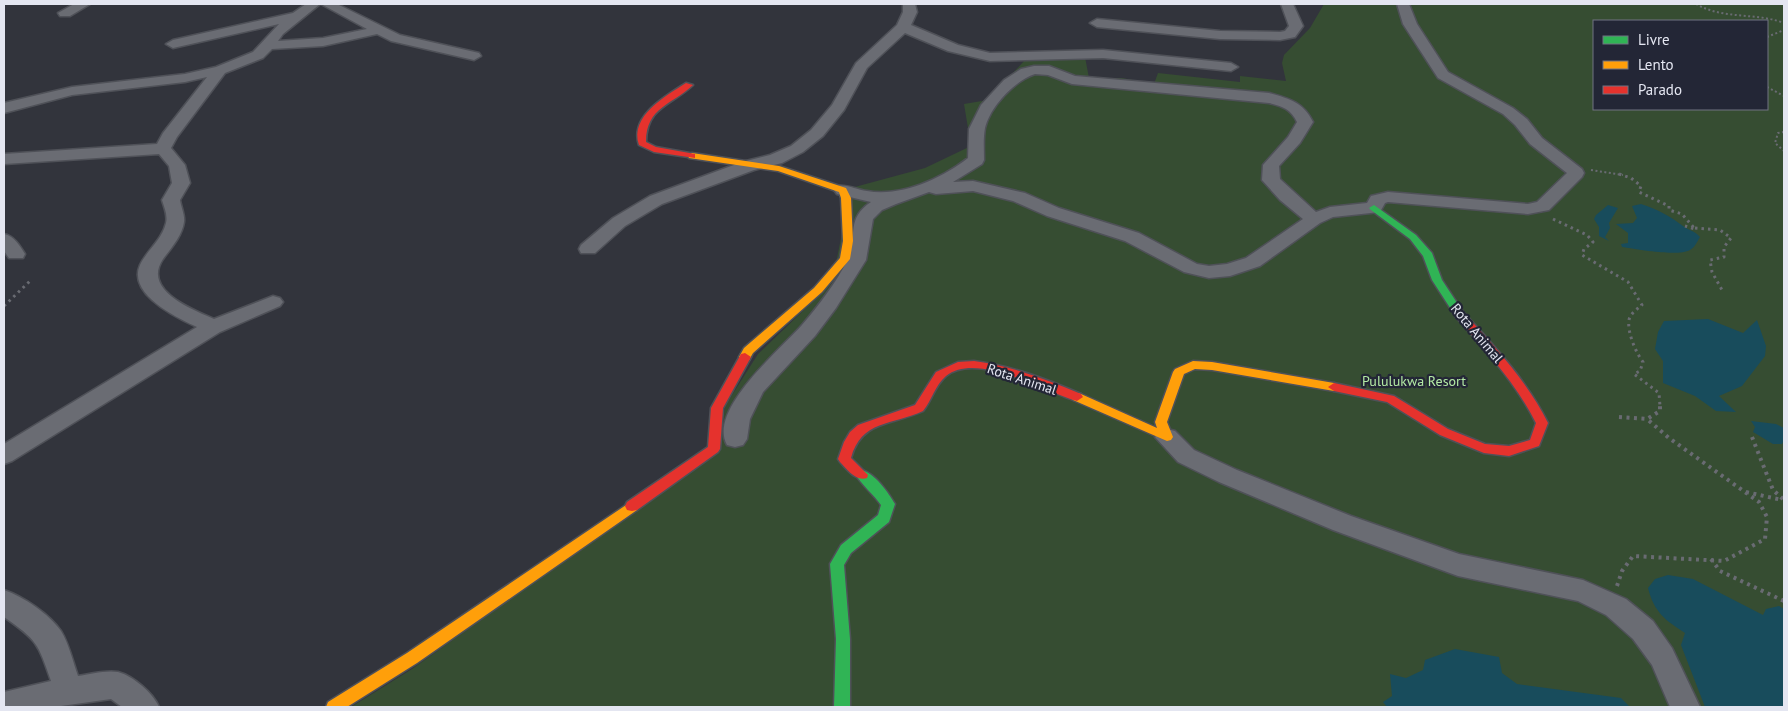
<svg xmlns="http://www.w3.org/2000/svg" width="1788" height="711" font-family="'PT Sans',sans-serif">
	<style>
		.green { fill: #364d32; fill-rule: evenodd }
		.water { fill: #184c5c }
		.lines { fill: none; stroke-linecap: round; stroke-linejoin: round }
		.street-casing { stroke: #4f5158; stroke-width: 3 }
		.fast-casing { stroke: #4f5158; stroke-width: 3 }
		.slow-casing { stroke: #4f5158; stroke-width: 3 }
		.jam-casing { stroke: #4f5158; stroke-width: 3 }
		.path-far2 { stroke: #696b72; stroke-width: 2; stroke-dasharray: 2 2.5; stroke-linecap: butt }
		.path-far1 { stroke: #696b72; stroke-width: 3; stroke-dasharray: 2.5 4; stroke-linecap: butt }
		.path { stroke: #696b72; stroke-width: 4; stroke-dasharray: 3 4.5; stroke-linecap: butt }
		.street { fill: #6a6c73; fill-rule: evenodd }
		.fast { fill: #30b455; fill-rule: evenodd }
		.slow { fill: #ff9f0a; fill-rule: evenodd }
		.jam { fill: #e5322d; fill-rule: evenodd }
		.labels { text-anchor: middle; stroke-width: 4.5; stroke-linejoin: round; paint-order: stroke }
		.street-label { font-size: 14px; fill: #e4e6f1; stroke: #232636 }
		.park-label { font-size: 14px; fill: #b3eaa4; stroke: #232636 }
	</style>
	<rect width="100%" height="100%" fill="#32343c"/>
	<path class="green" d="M1324,4H1784V707H351L412,669L720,450L725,406L758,354L832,283L851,188L925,168L971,146L964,104L988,100L1025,60L1085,57L1089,78H1122L1154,84L1158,73L1240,82V76L1286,81L1282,63L1284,55L1310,28ZM1594,21H1767V109H1594Z"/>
	<g class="water">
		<path d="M1641,204C1657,209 1670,216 1683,226C1689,231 1694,230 1700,237C1697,242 1695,247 1690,250C1677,257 1637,249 1622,247L1621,244L1628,243V233L1616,224L1633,223L1637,218L1632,206Z"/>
		<path d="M1608,205L1618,208L1609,223L1610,228L1605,237L1609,241L1599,236V227L1594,219L1596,215Z"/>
		<path d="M1708,319L1743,333L1757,320L1766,346L1765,356L1742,386L1719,396L1736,412L1716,411L1695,396L1663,383V361L1655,349L1658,332L1664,321Z"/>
		<path d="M1751,421L1776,424L1784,428V440L1782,444H1773L1753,432L1755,427Z"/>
		<path d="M1668,575L1693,579L1763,615L1766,609L1779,606L1784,609V707H1705L1681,645L1685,633C1665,620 1654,612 1648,588L1655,579Z"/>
		<path d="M1455,649L1499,657L1502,673L1517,684L1621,698L1630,707H1387L1383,702L1392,696L1390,674L1406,678L1423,670L1425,660Z"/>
	</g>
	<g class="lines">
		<g class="street-casing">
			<g id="street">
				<path d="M74,4H90L70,16H60L58,13Z"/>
				<path d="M306,4H320L283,34L278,41L323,38L367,29L321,4H337L400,35L479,53L481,56L474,60L391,41L377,34L323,46L272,49L263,58L225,73L177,137L171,148L185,165L190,183L180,200C181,207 185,215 184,222C182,236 171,248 163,259C142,290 191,309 214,319L273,296L280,298L283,302L280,306L220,332L12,461L4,464V444L197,327C177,318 127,294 140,265C147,250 162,240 166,223C168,215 164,207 162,200L172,183L169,166L159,154L4,164V154L157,144L163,133L207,77L185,82L72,95L4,113V103L72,87L185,74L216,67L253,52L279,24L173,48L166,44L173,40L293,13Z"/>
				<path d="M903,4H915L917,12L911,25L958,45L990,53L1103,50L1231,63L1238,67L1231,71L1103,58L990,61L948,51L905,33L867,68L844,110L823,136L803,152L782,163L754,170L662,204L625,226L595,253H581L579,249L581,245L613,218L650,196L742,162L770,155L791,146L811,130L832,105L856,63L897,25L903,12Z"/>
				<path d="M1281,4H1293L1303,26L1295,37L1280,40L1220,39L1097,27L1090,23L1097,19L1220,31L1280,32L1285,31L1289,26Z"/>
				<path d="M1397,4H1409L1417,24L1448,72L1513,108L1527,119L1542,138L1582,169L1584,173L1582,177L1549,210L1528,214L1388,202L1385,203L1380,212L1333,217L1320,223L1260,266L1230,276L1209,278L1184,272L1125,241L1047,216L1013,201L973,191L936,194L929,192L896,204L882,210L873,219L866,260L836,308L815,336L763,392L750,419L747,439L743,445L735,447L727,445C707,410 782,348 802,325C819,305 836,283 848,259C858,237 845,219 871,202L837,194L834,190L837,186C848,184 856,190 867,191C901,197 941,179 968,158L969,129L981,105L1004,80L1021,69L1034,66H1049L1075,76L1269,93C1290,99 1303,102 1313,122L1300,143L1279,166L1280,179L1316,212L1330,207L1367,203L1371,196L1388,192L1528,204L1537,202L1567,173L1530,144L1515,125L1503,114L1438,78L1403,24ZM1035,74L1048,75L1072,84L1269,103C1282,106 1291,109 1297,122L1288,137L1263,165L1262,180L1280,200L1303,219L1246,258L1227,264L1209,266L1197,264L1139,233L1059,208L1025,193L973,181L953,182L982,164L984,160C984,150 983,139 985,128C990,107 1014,81 1035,74Z"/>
				<path d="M4,234C14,236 20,246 25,254L23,258H9L4,251Z"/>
				<path d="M1167,429L1175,431L1194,450L1237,470L1351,516L1459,554L1583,580L1626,599L1653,621L1672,648L1700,707H1670L1652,665L1633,639L1606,615L1578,601L1458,576L1333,530L1219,482L1178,462L1155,437L1159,431Z"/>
				<path d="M4,590C24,597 49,614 61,631C69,644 73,662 78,676C90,674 106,670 118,672C133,676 153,693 159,707H122L111,699L54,707H4V692L51,681C38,643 37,640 4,617Z"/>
			</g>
		</g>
		<g class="fast-casing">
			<g id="fast">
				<path d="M1374,205L1416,235L1432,253L1442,280L1465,315L1464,317H1456L1432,280L1423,256L1410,239L1371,210L1369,208Z"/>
				<path d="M862,470C875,474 888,492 895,504L889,522L851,553L844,565L850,639V707H834L836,639L830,564L841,545L878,515L881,505C874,495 861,484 856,475L857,472Z"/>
			</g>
		</g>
		<g class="slow-casing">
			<g id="slow">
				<path d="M692,153L779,166L846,188L851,198L853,241L850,259L822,292L753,353L749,360L745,361L739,357L744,348L814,288L840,258L843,241L841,198L839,192L778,171L689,158L688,156Z"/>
				<path d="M1193,361L1212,362L1334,383L1340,387L1334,391L1212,370L1195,369L1184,374L1167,422L1173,437L1171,440L1167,441L1073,400L1071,397L1077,393L1081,394L1157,428L1155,422L1173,372L1175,369Z"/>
				<path d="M632,501L637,502L639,506L637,510L417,663L347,707H326L328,702L407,653Z"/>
			</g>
		</g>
		<g class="jam-casing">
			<g id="jam">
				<path d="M686,83L693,85C672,105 646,107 646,142L656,147L695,154V158L654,152L639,145C629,116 666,96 686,83Z"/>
				<path d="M1460,312L1464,313C1495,347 1527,381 1548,423L1539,446L1509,456L1484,453L1440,435L1387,402L1334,391L1328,387L1334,383L1394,396L1448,429L1485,444L1509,446L1530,440L1536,423C1516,383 1486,351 1456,317L1455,315L1456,313Z"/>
				<path d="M745,353L751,357L723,408L720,449L718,452L637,510L632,511L627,510L625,506L627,502L708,447L711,408L741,354Z"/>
				<path d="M974,361C1012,366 1046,379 1081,394L1083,397L1077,401C1045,392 977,351 946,376C935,385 932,400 923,411C893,425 861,420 851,458L868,475L867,478C856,482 847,469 840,462L838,459L844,442L850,432L858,425L915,405L936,372L958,362Z"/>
			</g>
		</g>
		<g class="path-far2">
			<path d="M1696,4C1724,20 1755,12 1784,23"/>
			<path d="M1767,37L1784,30"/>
			<path d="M1767,87L1784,96"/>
			<path d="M1784,132L1778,133L1775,143L1784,151"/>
			<path d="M1591,170L1623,175"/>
		</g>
		<g class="path-far1">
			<path d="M1619,174L1631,178L1641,186L1639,192L1669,206V210L1682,214L1695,229L1685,226"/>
			<path d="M1553,219L1587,235L1593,242L1584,249L1582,255L1628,282L1642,305C1637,309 1630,314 1629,320C1627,332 1636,353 1643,362L1640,371L1634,374L1659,393L1660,406"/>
			<path d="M1695,228L1720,230L1731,238L1724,247V257L1710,260L1712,272L1722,290"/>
			<path d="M4,306L30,281"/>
		</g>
		<g class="path">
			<path d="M1619,417L1647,419L1660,411V405"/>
			<path d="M1752,437L1773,490L1784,500"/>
			<path d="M1746,492L1782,500"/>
			<path d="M1711,559L1720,571L1784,601"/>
			<path d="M1617,586L1622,571L1633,556L1724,561L1765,539L1767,517L1759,502L1669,438L1647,419"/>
		</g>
		<use href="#street" class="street"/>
		<use href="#fast" class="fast"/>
		<use href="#slow" class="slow"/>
		<use href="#jam" class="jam"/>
	</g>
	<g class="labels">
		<g class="street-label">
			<text transform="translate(1477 333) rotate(50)" y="5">Rota Animal</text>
			<text transform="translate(1022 379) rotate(18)" y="5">Rota Animal</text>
		</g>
		<g class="park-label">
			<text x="1414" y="386">Pululukwa Resort</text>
		</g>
	</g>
	<rect width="1788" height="711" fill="none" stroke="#e4e6f1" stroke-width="10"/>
	<rect x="1593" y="20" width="175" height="90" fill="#232636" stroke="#707381"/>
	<rect x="1603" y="36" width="25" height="8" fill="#30b455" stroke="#707381"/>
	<text x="1638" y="45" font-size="15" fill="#e4e6f1">Livre</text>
	<rect x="1603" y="61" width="25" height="8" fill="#ff9f0a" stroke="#707381"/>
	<text x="1638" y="70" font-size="15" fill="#e4e6f1">Lento</text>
	<rect x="1603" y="86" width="25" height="8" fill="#e5322d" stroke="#707381"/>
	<text x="1638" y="95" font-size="15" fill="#e4e6f1">Parado</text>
</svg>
